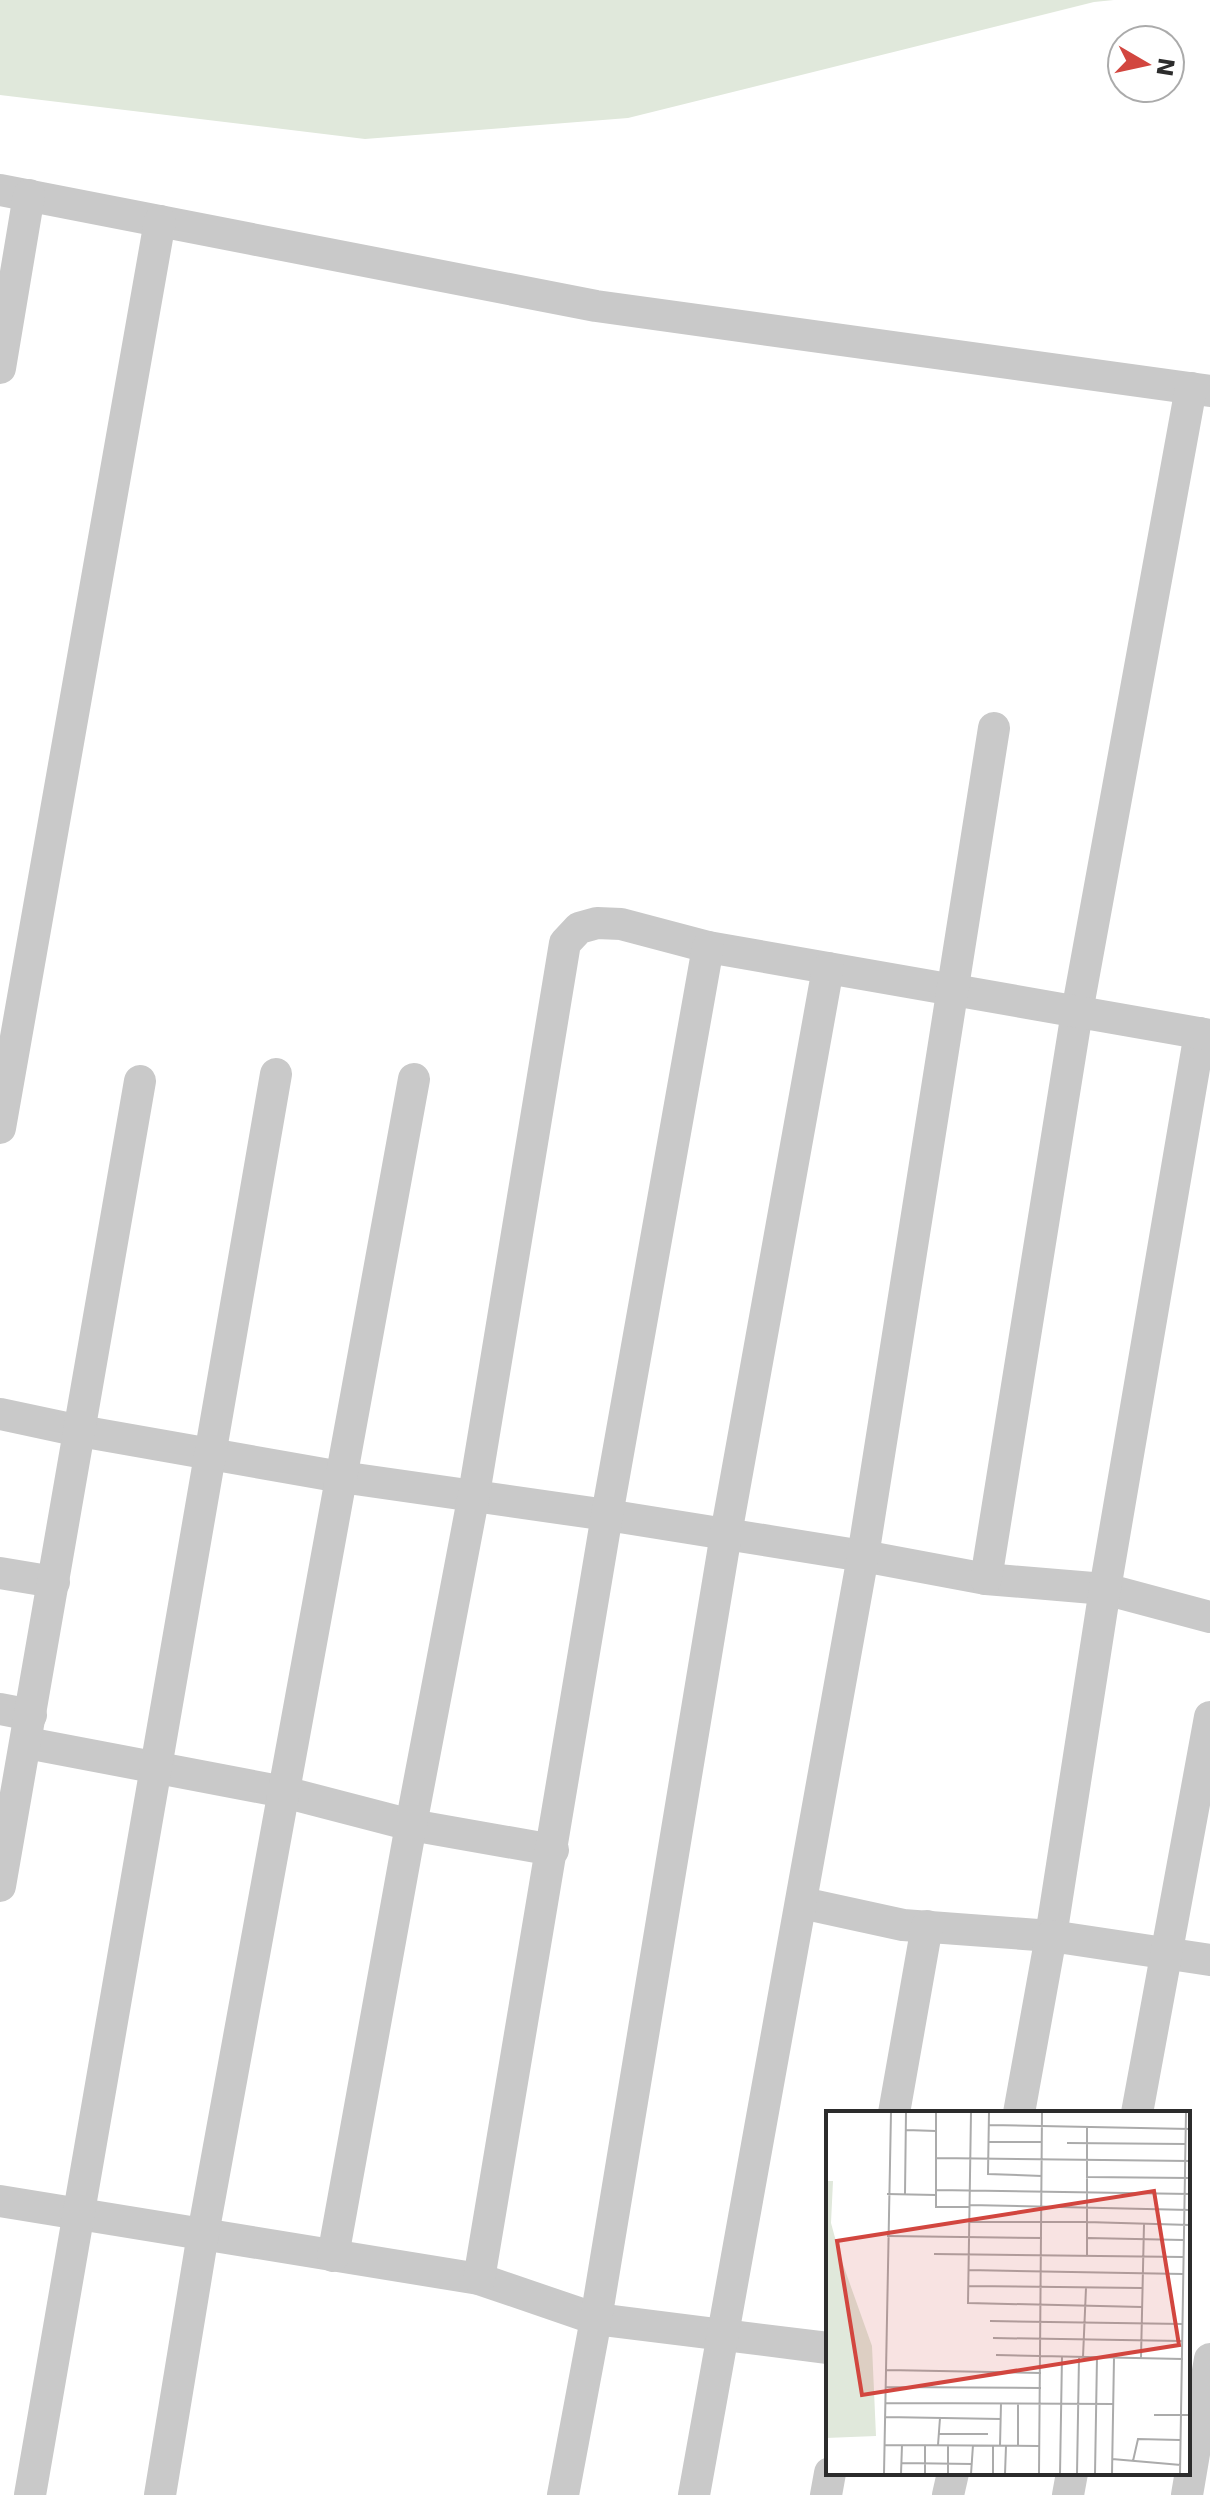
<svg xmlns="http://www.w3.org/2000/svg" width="1210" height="2495" font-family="'DejaVu Sans',sans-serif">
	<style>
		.green { fill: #e0e8db }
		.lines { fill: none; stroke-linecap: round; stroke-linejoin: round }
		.street { stroke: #c9c9c9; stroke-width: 32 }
		.inset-road { fill: none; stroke: #ababab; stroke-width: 2 }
		.view { fill: #d2463f; fill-opacity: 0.15; stroke: #d2463f; stroke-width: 4 }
		.inset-edge { fill: none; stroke: #2c2c2c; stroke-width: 4 }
	</style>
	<rect width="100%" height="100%" fill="#fff"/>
	<path class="green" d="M0,0H1114L1094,2L628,118L365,139L0,95Z"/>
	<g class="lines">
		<g class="street">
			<path d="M0,190L596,306L1210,391"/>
			<path d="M0,368L29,195"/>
			<path d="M0,1128L160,221"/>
			<path d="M0,1414L80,1431L341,1477L607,1515L863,1556L986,1579L1105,1589L1210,1617"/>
			<path d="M0,1573L54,1582"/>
			<path d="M986,1579L1077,1012L1191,388"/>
			<path d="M0,1709L31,1715"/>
			<path d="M27,1743L284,1792L411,1825L553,1850"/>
			<path d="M0,1886L140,1081"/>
			<path d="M802,1903L903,1925L1051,1936L1105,1589L1200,1033"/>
			<path d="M894,2113L927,1926"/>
			<path d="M1019,2113L1051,1936L1210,1960"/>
			<path d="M1137,2113L1210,1717"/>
			<path d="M0,2201L479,2279L596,2319L828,2348"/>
			<path d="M333,2256L411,1825L474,1494L565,943L579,928L597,923L621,924L708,947L1210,1035"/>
			<path d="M479,2279L607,1515L708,947"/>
			<path d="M30,2495L276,1074"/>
			<path d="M160,2495L203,2234L414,1079"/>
			<path d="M563,2495L596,2319L726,1534L828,968"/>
			<path d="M694,2495L863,1556L994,728"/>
			<path d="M826,2495L830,2473"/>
			<path d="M948,2495L953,2473"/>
			<path d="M1068,2495L1072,2473"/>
			<path d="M1187,2495L1210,2359"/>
		</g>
	</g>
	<g transform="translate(826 2111)">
		<rect width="364" height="364" fill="#fff"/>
		<path d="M0,70H7L5,112L14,145L46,235L50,325L0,327Z" fill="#e0e8db"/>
		<path class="inset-road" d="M110,1V96H143M145,1L142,192L316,196M163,1L162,63L216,65M163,14L364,18M261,16V111L364,114M80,19L110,20M162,31H215M241,32L359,33M110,47L364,50M260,66L364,67M110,79L364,83M61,83L110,84M79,83L80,1M143,94L364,99M143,111H261V144M61,125L216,127M262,127L357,129M108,143L357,146M142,159L357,163M142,175L316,177M164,210L357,213M167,227L356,230M170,244L357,248M257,246L260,177M315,247L318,113M61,259L215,262M60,276L215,277M60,292L287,293M328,304H364M59,306L175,308M113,323H162M59,334L213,335M112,334L114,307M122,334V363M174,335L175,292M192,335V292M286,348L355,354M307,350L312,328L354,329M75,352L146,353M58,363L65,1M75,363L76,334M99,363V334M145,363L147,334M167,363V335M179,363L180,335M213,363L216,1M234,363L236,245M251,363L253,246M269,363L271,246M286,363L288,247M354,363L360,1"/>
		<path class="view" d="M328,80L353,234L36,284L11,130Z"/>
		<rect width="364" height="364" class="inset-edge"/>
	</g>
	<g transform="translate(1146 64) rotate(99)"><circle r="38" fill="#ffffff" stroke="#ababab" stroke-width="2"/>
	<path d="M0-6L14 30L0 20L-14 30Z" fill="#d2463f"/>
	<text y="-12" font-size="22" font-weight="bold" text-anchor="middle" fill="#2c2c2c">N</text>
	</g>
</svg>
